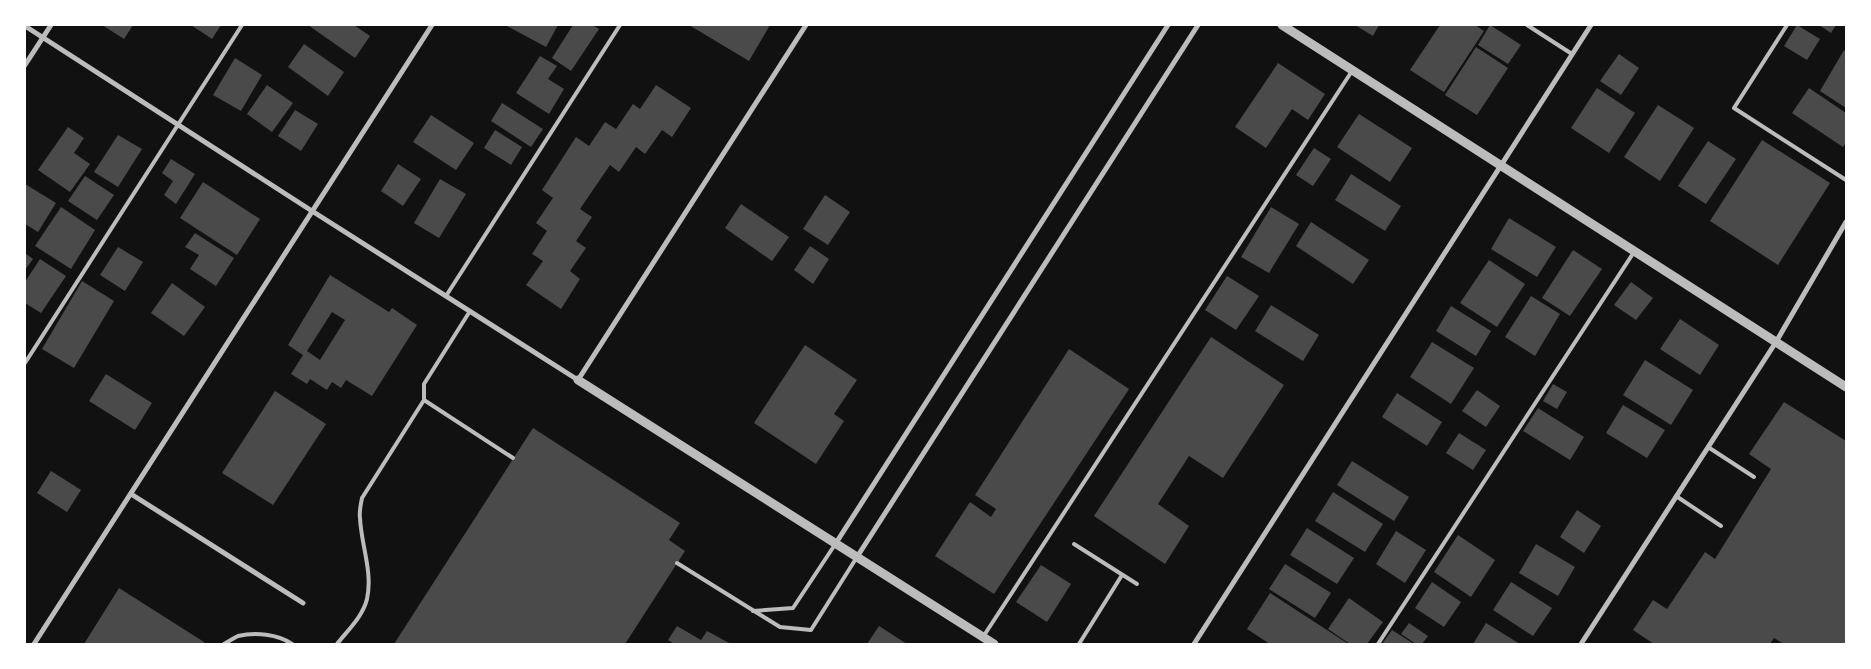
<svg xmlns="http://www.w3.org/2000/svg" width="1871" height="669" font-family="'DejaVu Sans',sans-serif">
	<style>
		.building { fill: #4a4a4a; fill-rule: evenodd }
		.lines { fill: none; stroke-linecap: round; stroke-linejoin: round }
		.service { stroke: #bcbcbc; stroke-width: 4 }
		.minor { stroke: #bcbcbc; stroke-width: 5 }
		.tertiary { stroke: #bcbcbc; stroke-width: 9 }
	</style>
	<rect width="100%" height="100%" fill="#111"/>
	<g class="building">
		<path d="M102,25H133L124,39Z"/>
		<path d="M191,25H221L212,39Z"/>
		<path d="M308,25H354L370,36L355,58Z"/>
		<path d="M505,25H558L546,47Z"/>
		<path d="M573,25H592L599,29L571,71L552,58Z"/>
		<path d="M689,25H770L749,61Z"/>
		<path d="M1355,25H1379L1373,36Z"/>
		<path d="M1440,25H1475L1484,31L1444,92L1410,70Z"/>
		<path d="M1490,25L1521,45L1508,64L1478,45Z"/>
		<path d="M1797,25L1820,39L1807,60L1784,46Z"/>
		<path d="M1819,25H1836L1831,33Z"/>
		<path d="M304,44L344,72L328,96L288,67Z"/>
		<path d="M1476,47L1508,68L1477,115L1445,95Z"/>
		<path d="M1844,50L1846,52V108L1820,91Z"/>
		<path d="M1619,54L1639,68L1621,95L1600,81Z"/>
		<path d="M540,56L557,66L548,79L564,89L549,114L516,93Z"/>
		<path d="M235,58L262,75L241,111L213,95Z"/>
		<path d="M1278,63L1325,94L1308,120L1292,109L1266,148L1235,127Z"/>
		<path d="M267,85L293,103L272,132L247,114Z"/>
		<path d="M656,85L691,108L672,137L662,130L645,154L636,147L619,172L610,165L580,209L592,217L576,241L586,248L570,271L580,279L561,309L526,285L543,261L532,254L547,231L536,223L553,198L542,190L576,137L589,146L605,122L616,129L633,104L640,109Z"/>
		<path d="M1597,88L1635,113L1609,153L1571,128Z"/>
		<path d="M1809,88L1846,113V143L1843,147L1792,113Z"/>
		<path d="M502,103L543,129L531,147L491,121Z"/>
		<path d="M1658,105L1694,128L1660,181L1624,157Z"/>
		<path d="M295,110L318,124L301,151L278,136Z"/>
		<path d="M1359,114L1412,148L1390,182L1337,147Z"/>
		<path d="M431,115L474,143L456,170L413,142Z"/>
		<path d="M68,127L84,138L74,153L90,164L70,192L38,170Z"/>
		<path d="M495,130L522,147L511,165L484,148Z"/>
		<path d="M118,135L142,149L118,187L94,172Z"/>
		<path d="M1762,140L1830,183L1778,265L1710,221Z"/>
		<path d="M1708,141L1736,159L1706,204L1678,186Z"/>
		<path d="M1314,148L1331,159L1313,186L1296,175Z"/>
		<path d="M171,159L195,174L176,204L164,195L173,181L162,173Z"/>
		<path d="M398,164L421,179L403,206L381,191Z"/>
		<path d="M1351,174L1401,206L1385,231L1335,200Z"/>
		<path d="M85,176L114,195L97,220L68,201Z"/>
		<path d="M440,179L466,194L439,238L414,223Z"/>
		<path d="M203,182L260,219L237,255L180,218Z"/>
		<path d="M25,184L56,203L38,232L25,224Z"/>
		<path d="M825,195L850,212L828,245L803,229Z"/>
		<path d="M741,204L789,237L772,261L725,228Z"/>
		<path d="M61,207L95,230L71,269L35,246Z"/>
		<path d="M1271,207L1299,224L1269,273L1241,257Z"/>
		<path d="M1509,218L1556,247L1537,277L1491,249Z"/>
		<path d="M1311,222L1369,260L1353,284L1296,246Z"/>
		<path d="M195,233L234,258L216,286L190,269L199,255L185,247Z"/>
		<path d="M810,246L829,259L813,284L794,270Z"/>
		<path d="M118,247L143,262L125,291L100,275Z"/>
		<path d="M1573,250L1602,269L1570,316L1542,298Z"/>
		<path d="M25,253L33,259L25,270Z"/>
		<path d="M40,259L66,276L41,313L25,303V282Z"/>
		<path d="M1489,260L1525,284L1497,327L1460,303Z"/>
		<path d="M330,275L389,312L392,308L417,325L372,396L346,380L341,388L332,382L327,390L310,379L307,384L291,374L303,355L288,345ZM332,312L345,320L320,360L307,351Z"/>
		<path d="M1227,276L1259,296L1236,330L1205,310Z"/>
		<path d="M82,281L114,301L74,368L42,349Z"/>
		<path d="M1631,282L1653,298L1636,320L1614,305Z"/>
		<path d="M172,283L205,307L184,336L151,313Z"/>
		<path d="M1531,296L1560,314L1535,356L1505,337Z"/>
		<path d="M1271,305L1319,335L1303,361L1255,331Z"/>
		<path d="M1451,306L1491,331L1476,356L1436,331Z"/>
		<path d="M1680,319L1719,345L1700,375L1660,349Z"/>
		<path d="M1211,337L1284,385L1223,478L1189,456L1158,504L1189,526L1165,564L1094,516Z"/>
		<path d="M1432,342L1474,368L1451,404L1410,377Z"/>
		<path d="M805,345L857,380L834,414L844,421L816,464L754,423Z"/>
		<path d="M1069,349L1129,389L994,594L935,556L970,502L991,517L996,509L975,495Z"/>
		<path d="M1645,360L1693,390L1671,425L1623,395Z"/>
		<path d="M106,374L152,403L135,430L89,401Z"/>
		<path d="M1553,384L1567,392L1557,409L1543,401Z"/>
		<path d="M1477,390L1500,406L1486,427L1462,411Z"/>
		<path d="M275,391L326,424L273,505L222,473Z"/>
		<path d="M1397,393L1442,422L1427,446L1382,417Z"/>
		<path d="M1784,402L1846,441V644H1784L1774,638L1770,644H1654L1633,630L1653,600L1667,609L1705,552L1715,559L1771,469L1749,454Z"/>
		<path d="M1623,405L1665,430L1647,458L1606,433Z"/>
		<path d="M1538,408L1584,437L1570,460L1523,431Z"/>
		<path d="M533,428L680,523L669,540L685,551L625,644H394Z"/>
		<path d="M1459,433L1486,450L1473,470L1446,453Z"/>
		<path d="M1352,461L1409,497L1394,521L1337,485Z"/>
		<path d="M51,471L81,490L67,512L37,493Z"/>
		<path d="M1333,492L1383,524L1365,552L1315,521Z"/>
		<path d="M1577,510L1601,526L1584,553L1560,537Z"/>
		<path d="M1307,528L1354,558L1337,584L1290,555Z"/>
		<path d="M1396,531L1426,550L1405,583L1376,564Z"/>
		<path d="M1458,535L1495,560L1471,597L1434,572Z"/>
		<path d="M1536,544L1575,567L1558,596L1519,573Z"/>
		<path d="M1285,564L1331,593L1315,618L1269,589Z"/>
		<path d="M1041,565L1071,584L1047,622L1016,602Z"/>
		<path d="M1432,582L1461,602L1444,627L1415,608Z"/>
		<path d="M1511,582L1552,608L1533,636L1493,610Z"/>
		<path d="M119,588L204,642L203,644H84Z"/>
		<path d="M1270,593L1347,643L1346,644H1270L1247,629Z"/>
		<path d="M1349,598L1383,622L1367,644H1350L1328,629Z"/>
		<path d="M1409,623L1428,636L1422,644H1416L1401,634Z"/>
		<path d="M1486,623L1520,644H1473Z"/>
		<path d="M677,626L701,640L707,631L731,644H674L668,640Z"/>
		<path d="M879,626L907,644H867Z"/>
		<path d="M1392,630L1414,644H1382Z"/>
	</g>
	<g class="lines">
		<g class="service">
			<path d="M1527,25L1572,54"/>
			<path d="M1787,25L1734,108L1846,180"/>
			<path d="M446,296L620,25"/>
			<path d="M25,363L242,25"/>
			<path d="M424,400V384L470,311"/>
			<path d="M1708,447L1754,477"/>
			<path d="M1676,496L1721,526"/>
			<path d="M1074,544L1137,584"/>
			<path d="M677,563L780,627L811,630L857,557"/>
			<path d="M753,611L793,608L836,543"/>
			<path d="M983,637L1352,71"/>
			<path d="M224,644C229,641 234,638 238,636C255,632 278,634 292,644"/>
			<path d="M337,644C348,630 363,616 367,599C373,572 361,544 360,518C359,511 361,504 362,498L424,400L513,458"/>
			<path d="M1079,644L1122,575"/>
			<path d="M1378,644L1634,252"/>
		</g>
		<g class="minor">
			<path d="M25,26L312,211L578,380L806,25"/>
			<path d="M25,65L51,25"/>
			<path d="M131,494L303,603"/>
			<path d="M836,543L1168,25"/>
			<path d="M857,557L1198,25"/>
			<path d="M34,644L432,25"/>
			<path d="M1194,644L1591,25"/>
			<path d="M1581,644L1776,342L1846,222"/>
		</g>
		<g class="tertiary">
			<path d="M1282,25L1846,387"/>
			<path d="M578,380L994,644"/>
		</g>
	</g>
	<rect width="1871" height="669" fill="none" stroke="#ffffff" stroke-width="52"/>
</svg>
